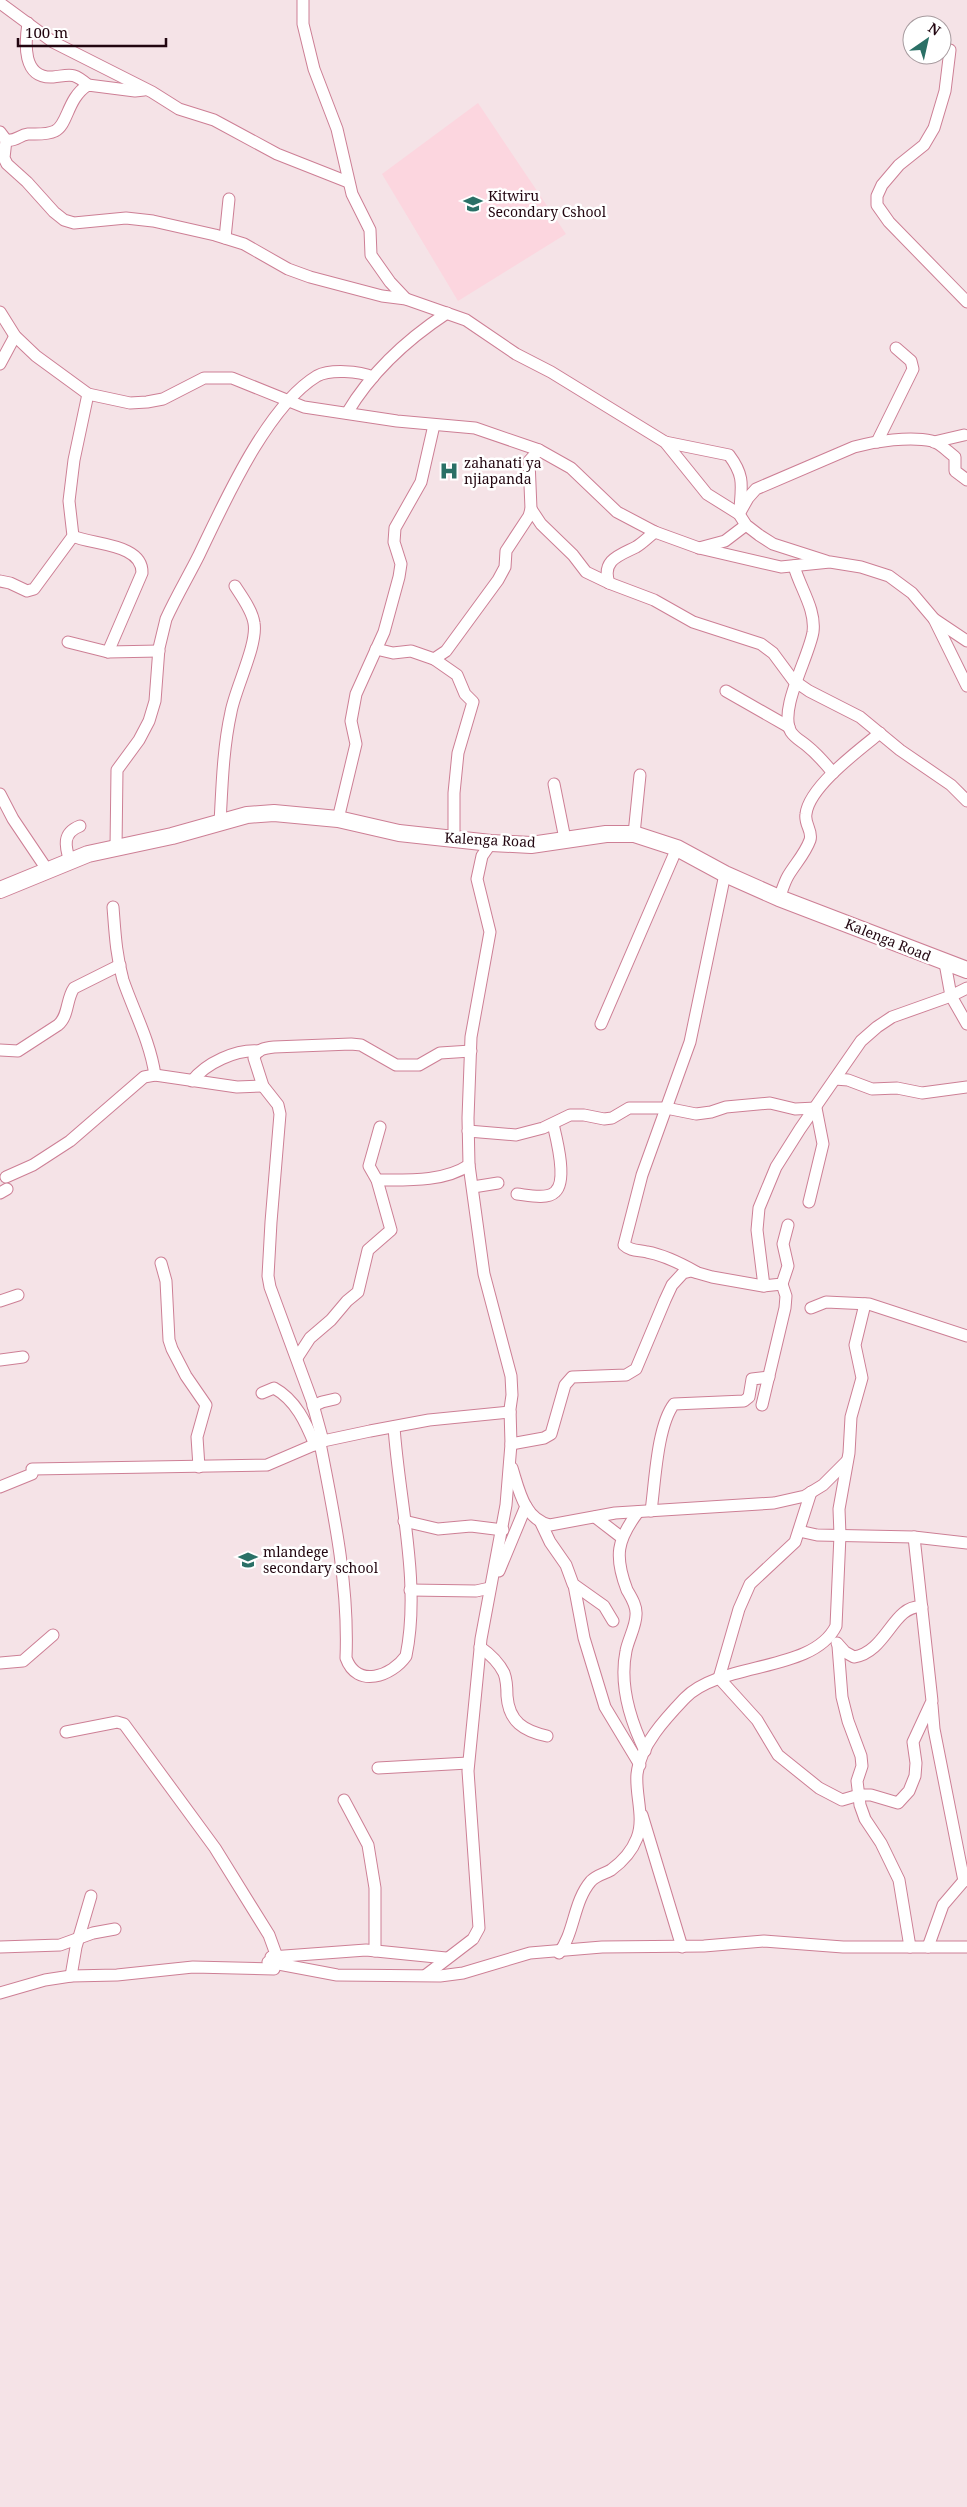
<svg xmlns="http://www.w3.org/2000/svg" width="967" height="2507" font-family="'Noto Serif',serif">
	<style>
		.built { fill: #fcd6df }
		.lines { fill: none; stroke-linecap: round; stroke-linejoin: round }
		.minor-casing { stroke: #cd7f95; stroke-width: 13 }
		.secondary-casing { stroke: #cd7f95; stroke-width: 18 }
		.minor { stroke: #fff; stroke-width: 11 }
		.secondary { stroke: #fff; stroke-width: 16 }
		.labels { text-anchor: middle; stroke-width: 5; stroke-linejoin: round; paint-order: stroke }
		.poi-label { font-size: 14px; fill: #220610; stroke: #fff; text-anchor: start }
		.street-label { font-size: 14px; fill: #220610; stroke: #fff }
	</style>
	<rect width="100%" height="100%" fill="#f5e3e7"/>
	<path class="built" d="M478,103L566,234L458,301L382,174Z"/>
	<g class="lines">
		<g class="minor-casing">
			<g id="minor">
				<path d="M303,0V24L314,69L337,129L352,194L370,230L371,255L390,282L406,299"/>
				<path d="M0,3L53,42L152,92L179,109L214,120L277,154L348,182"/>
				<path d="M28,23C25,43 22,79 53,77C71,75 73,72 88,85"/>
				<path d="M950,50L945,91L934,128L924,145L899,165L882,185L877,196V205L889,222L967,302"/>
				<path d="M0,132L6,140L4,158L7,164L27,182L54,212L64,220L74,223L126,218L153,221L215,235L244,244L288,269L310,277L382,296L406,299L466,320L516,354L551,372L665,442L707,494L739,514L746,525L759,535L773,544L826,561"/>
				<path d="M6,140C16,142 19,135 28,134C37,134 47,135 55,131C68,125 67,98 88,85L135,91L144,90"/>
				<path d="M225,238L229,199"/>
				<path d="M0,312L15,336L36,356L88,394L130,403L147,402L163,399L204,378H232L304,407L397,421L475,428L539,450L571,468L617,512L655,532L699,548L781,567L830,562L861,567L889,576L912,593L934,619L967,686"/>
				<path d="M0,364L15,336"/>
				<path d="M347,413C372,371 406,340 447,313"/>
				<path d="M665,442L729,455C744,475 742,484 740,508"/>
				<path d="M877,442L913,369L911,361L896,348"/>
				<path d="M934,442L964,435"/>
				<path d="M531,509L541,524L573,555L586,572L609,583"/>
				<path d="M739,514L748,498L756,489L854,447C876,441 910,436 932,441C940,443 948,452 955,457V471L967,480"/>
				<path d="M655,532C648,537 643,543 636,547C620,555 601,560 609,583L654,600L693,622L761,644L773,653L793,680L809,691L860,717L900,750L951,785L967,801"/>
				<path d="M73,536C91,545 143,543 142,573L108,652"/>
				<path d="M699,548L725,541L746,525"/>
				<path d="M794,566C800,588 816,609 813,632C809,657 778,710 791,732C795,738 801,741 806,745C816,753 825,763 833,773"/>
				<path d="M0,581L10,583L27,591L34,589L73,536L69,501L74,460L88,394"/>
				<path d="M934,619L967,641"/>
				<path d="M68,642L108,652L159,651"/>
				<path d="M376,649L393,653L411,651L434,659L446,651L498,580L505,567L506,551L529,516L531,509L529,461L539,450"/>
				<path d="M434,659L457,675L465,694L473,702L458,753L454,793V840"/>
				<path d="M726,691L789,727"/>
				<path d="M554,784L565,839"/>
				<path d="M0,794L13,819L48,871"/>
				<path d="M338,819L356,744L351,721L356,694L384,632L399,577L401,564L394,542L395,528L421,482L434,425"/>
				<path d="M220,823C222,786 223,748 231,712C235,689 258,644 254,623C252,610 242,597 235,586"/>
				<path d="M634,834L640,775"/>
				<path d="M116,848L117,770L139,740L149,721L155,701L159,648L166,619C176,597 188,577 199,555C224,503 267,406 317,376C330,369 359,371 373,377"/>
				<path d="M70,862C65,846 62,833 80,826"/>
				<path d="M779,898C782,891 784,883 788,876C795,864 805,854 810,840C813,831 804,824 806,814C809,787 859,750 880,733"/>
				<path d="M113,907C115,932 116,955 123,980C134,1012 150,1041 155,1075"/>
				<path d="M945,963L951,996L967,1024"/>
				<path d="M601,1024L677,848"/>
				<path d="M0,1050L18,1051L58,1025C69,1016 66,999 74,988L120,965"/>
				<path d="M835,1079L848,1080L872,1089L897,1088L922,1093L967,1087"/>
				<path d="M192,1081C206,1063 236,1049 259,1051"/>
				<path d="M468,1131L516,1135L543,1128L570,1115H584L604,1119L612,1118L629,1108H666L696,1114L711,1112L726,1107L770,1103L795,1109L816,1108L823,1144L809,1202"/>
				<path d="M6,1177L33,1165L70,1141L144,1077L155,1075L237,1087L263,1086"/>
				<path d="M377,1180C407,1180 444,1182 469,1165"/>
				<path d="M473,1187L498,1183"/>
				<path d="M0,1193L7,1189"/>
				<path d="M517,1194C527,1195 547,1200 555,1192C568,1181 556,1137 553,1124"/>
				<path d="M161,1263L166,1281L169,1340L172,1349L186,1376L206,1405L197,1437L199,1467"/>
				<path d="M696,1272C680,1263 664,1255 647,1252C639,1250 630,1251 624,1245L642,1175L690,1042L725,874"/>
				<path d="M764,1286L757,1230L759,1208L776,1167L800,1129L861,1041L877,1027L892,1017L951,996L967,988"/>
				<path d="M0,1301L18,1295"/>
				<path d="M811,1308L826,1302L869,1304L967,1336"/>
				<path d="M297,1358L310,1338L331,1320L347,1301L358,1292L368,1250L391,1230L377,1180L369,1166L380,1127"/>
				<path d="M0,1360L23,1357"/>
				<path d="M262,1393L274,1388C296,1400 306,1423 315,1445"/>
				<path d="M762,1405L785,1308L786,1296L782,1284"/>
				<path d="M313,1406L322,1402L335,1399"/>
				<path d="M323,1441L312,1401L270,1287L268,1276L271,1222L280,1114L278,1105L263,1086L254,1058C257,1049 265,1048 274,1047L351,1044L361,1045L396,1065H419L440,1053L471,1051"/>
				<path d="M320,1443C334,1514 349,1585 346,1658C357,1689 392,1676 406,1656C421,1584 399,1500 394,1427"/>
				<path d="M511,1444L544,1438L551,1434L565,1385L572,1377L626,1375L636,1369L665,1300L672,1285L683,1273L691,1271L712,1277L763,1286L782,1284L788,1266L783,1244L788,1225"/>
				<path d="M512,1468C519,1490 524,1519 550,1525L615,1513L774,1503L805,1496L823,1485L847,1461"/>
				<path d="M32,1469L267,1465L323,1441L370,1431L429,1420L510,1412"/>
				<path d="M0,1487L32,1474"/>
				<path d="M811,1492L795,1542L750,1584L739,1609L719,1678L757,1720L778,1755L819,1788L842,1800L859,1795H871L898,1803L909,1791L915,1776L916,1763L913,1742L932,1701L914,1537"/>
				<path d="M651,1511C655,1483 657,1426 674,1404L744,1401L749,1397L752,1379L769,1377"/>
				<path d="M638,1512C617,1540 614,1556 627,1590C631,1597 637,1606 636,1615C636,1626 628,1640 626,1651C619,1685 630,1720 645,1751"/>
				<path d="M595,1517L621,1537"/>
				<path d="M404,1521L438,1529L471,1526L503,1530"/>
				<path d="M541,1523L550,1542L566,1565L573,1584L604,1606L613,1621"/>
				<path d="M799,1531L817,1535L914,1537L967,1543"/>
				<path d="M499,1571L526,1506"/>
				<path d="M574,1585L584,1638L605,1707L640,1765"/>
				<path d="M410,1590L476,1591L490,1588"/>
				<path d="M837,1643L845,1652L854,1657C887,1652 893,1604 922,1607"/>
				<path d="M838,1646L842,1697L848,1721L861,1756L862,1766L857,1781L860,1805L865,1819L881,1843L899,1880L910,1947"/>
				<path d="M480,1647C490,1654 499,1663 504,1673C507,1681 507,1689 507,1696C509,1722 524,1731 547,1736"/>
				<path d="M0,1663L23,1661L53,1635"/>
				<path d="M932,1705L934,1729L964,1881"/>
				<path d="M66,1732L117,1722L124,1724L215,1848L269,1935L277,1957"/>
				<path d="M378,1768L468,1763"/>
				<path d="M344,1800L368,1845L375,1888V1951"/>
				<path d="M642,1815L682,1947"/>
				<path d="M0,1947L60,1945L93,1933L115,1929"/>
				<path d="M928,1947L943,1905L967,1877"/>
				<path d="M559,1953C575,1932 573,1902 591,1881C597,1875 604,1874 611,1870C622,1862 632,1851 637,1838C645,1818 635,1794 637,1774C640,1745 667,1717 685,1698C721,1661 813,1673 836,1626L840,1535L839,1509L849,1453L851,1417L862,1378L855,1345L865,1304"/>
				<path d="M271,1957L366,1950L446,1958"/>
				<path d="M268,1962L337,1975L440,1976L463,1973L530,1953L602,1947L704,1946L764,1941L843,1947H967"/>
				<path d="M426,1975L473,1939L479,1928L468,1771L481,1639L506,1505L511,1444L510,1409L512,1395L511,1376L484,1274L469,1165L468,1118L471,1037L490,932L477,879L482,856L491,843"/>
				<path d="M71,1976L76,1947L91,1896"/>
				<path d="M0,1993L45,1980L71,1976L117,1975L193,1967L274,1969"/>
			</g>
		</g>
		<g class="secondary-casing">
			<path id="secondary" d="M0,890L88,854L172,836L247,815L274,813L338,819L399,833L491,843L531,845L606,834H634L677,848L725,874L779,898L967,970"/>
		</g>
		<use href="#minor" class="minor"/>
		<use href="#secondary" class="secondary"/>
	</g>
	<defs>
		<g id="school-bare" transform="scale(1.5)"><path d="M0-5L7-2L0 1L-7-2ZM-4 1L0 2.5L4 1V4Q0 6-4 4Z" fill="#2a7066" stroke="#fff" stroke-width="2.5" paint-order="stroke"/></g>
		<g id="hospital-bare" transform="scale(1.5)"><path d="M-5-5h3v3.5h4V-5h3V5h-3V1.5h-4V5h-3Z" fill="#2a7066" stroke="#fff" stroke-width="2.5" paint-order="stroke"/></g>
	</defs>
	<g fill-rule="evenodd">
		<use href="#school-bare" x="473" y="204"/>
		<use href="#hospital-bare" x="449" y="471"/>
		<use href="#school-bare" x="248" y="1560"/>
	</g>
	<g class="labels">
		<g class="poi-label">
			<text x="488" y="201">Kitwiru<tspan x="488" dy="16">Secondary Cshool</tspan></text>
			<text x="464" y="468">zahanati ya<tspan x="464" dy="16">njiapanda</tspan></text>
			<text x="263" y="1557">mlandege<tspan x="263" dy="16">secondary school</tspan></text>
		</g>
		<g class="street-label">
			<text transform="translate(490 840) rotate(3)" y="5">Kalenga Road</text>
			<text transform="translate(888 940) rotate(22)" y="5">Kalenga Road</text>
		</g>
	</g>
	<g transform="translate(927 40) rotate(34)"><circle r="24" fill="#ffffff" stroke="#a79b9f"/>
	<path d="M0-4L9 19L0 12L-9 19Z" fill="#2a7066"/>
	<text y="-8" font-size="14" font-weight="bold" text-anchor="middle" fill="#220610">N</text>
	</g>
	<path d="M18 38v8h148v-8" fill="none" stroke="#220610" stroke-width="2.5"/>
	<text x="25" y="38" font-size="15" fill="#220610" stroke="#ffffff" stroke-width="4" paint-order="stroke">100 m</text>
</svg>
